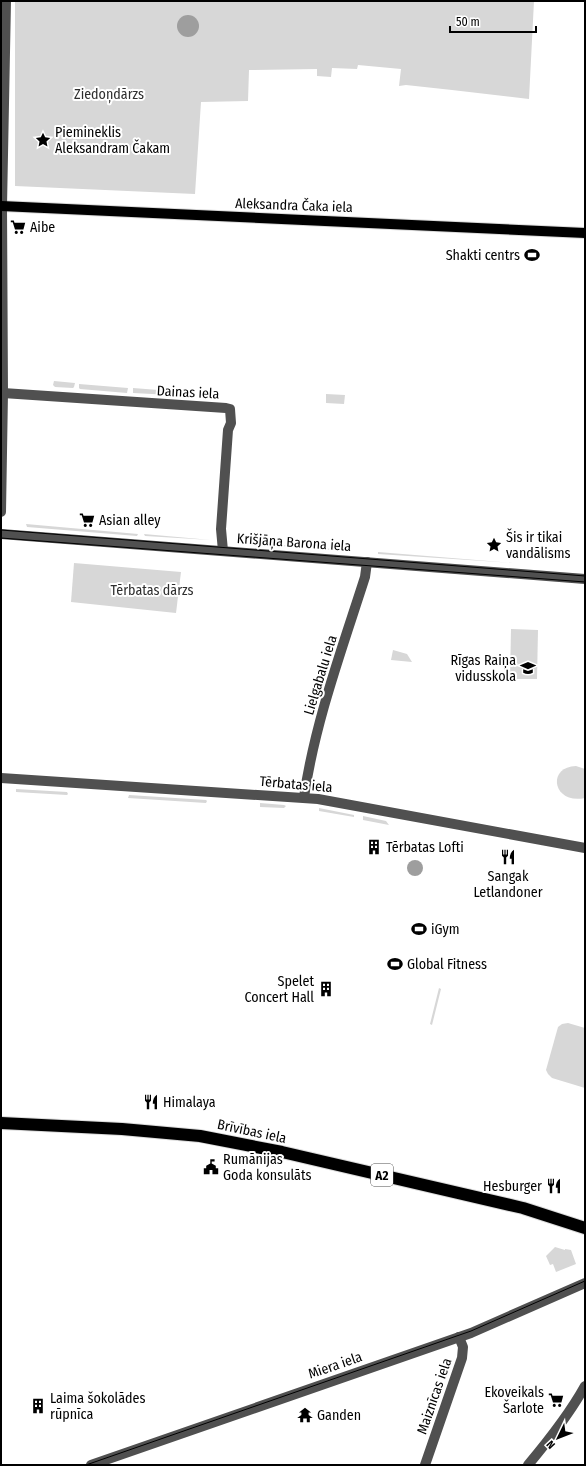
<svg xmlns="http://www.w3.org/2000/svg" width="586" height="1466" font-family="'Fira Sans Condensed',sans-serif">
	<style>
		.green { fill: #d7d7d7 }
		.water { fill: #9e9e9e }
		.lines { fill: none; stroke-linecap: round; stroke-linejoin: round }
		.major-casing { stroke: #dbdbdb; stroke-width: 12 }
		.highway-casing { stroke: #dbdbdb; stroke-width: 14 }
		.minor { stroke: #505050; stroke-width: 10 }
		.major { stroke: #000; stroke-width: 10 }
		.highway { stroke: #000; stroke-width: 12 }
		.tram { stroke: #000; stroke-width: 1 }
		.labels { text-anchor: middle; stroke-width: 4; stroke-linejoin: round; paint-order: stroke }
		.shield { fill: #fff; stroke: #4c4c4c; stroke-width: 1 }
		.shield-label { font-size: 13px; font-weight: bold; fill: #000 }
		.park-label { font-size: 14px; fill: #2e2e2e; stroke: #fff }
		.poi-label { font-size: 14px; fill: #000; stroke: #fff; text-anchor: start }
		.street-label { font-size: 14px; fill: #000; stroke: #fff }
	</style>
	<rect width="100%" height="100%" fill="#fff"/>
	<g class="green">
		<path d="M15,1H534L529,99L452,90L406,85L399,86L401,69L358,65L357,69L332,68L331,77L317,76V69L249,70L248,101L201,102L195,194L15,186Z"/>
		<path d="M54,381L75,383L74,387L73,388L55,387L53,385Z"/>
		<path d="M79,384L128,388L127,393L80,389L79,388Z"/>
		<path d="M133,388L171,391V395L133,393Z"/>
		<path d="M174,391L187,392V397L174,396Z"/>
		<path d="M326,394L345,395L344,404L326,403Z"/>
		<path d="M26,524L138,534L137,536L27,527Z"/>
		<path d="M144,534L211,540L145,536Z"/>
		<path d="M255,543L333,549V550L256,544Z"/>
		<path d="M378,552L513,563L378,554Z"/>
		<path d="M74,563L181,572L176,613L71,602Z"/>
		<path d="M511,629L538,630L537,679H510Z"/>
		<path d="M393,650L407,654L412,662L391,660Z"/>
		<path d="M576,766L585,769V798C553,805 546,767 576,766Z"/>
		<path d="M16,789L67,792L68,794L67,795L16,792Z"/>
		<path d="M129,795L206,800L207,801L206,803L128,798Z"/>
		<path d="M260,803L284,805L286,806L284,808L260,807Z"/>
		<path d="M319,808L354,815V817L319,811Z"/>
		<path d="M363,816L386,821L389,825L363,820Z"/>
		<path d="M439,988L441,989L432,1025L430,1024Z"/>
		<path d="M568,1023L585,1028V1088L552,1078L548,1074L546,1070L558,1027L562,1024Z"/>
		<path d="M555,1247L565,1250V1249L571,1250L576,1264L556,1272L553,1264L550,1265L546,1256Z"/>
	</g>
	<g class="water">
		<circle cx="188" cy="26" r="11"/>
		<circle cx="415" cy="868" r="8"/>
	</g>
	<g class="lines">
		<g class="major-casing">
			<path id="major" d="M1,206L585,233"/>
		</g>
		<g class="highway-casing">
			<path id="highway" d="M1,1123L122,1129L200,1136L282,1152L523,1208L585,1228"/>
		</g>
		<g class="minor">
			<path d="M3,393L226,408L230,409L231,423L228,430L221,529L223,551"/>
			<path d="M1,512L3,393L2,206L6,1"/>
			<path d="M1,534L585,579"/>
			<path d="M1,778L318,799L585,848"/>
			<path d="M304,797C315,722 342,649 365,577L367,562"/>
			<path d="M91,1465L471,1333L585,1283"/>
			<path d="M425,1465L462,1358L463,1347L459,1337"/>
			<path d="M528,1465C549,1440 569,1415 585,1386"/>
		</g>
		<use href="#major" class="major"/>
		<use href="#highway" class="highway"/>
		<g class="tram">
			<path d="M1,530L585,576"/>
			<path d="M1,538L585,582"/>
			<path d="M86,1465L471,1331L585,1281"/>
		</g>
	</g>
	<defs>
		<g id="sight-bare" transform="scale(1.2)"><path d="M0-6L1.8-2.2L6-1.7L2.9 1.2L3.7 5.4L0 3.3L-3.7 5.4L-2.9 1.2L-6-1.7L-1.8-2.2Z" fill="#000" stroke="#fff" stroke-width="2.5" paint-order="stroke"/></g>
		<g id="supermarket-bare" transform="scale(1.2)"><path d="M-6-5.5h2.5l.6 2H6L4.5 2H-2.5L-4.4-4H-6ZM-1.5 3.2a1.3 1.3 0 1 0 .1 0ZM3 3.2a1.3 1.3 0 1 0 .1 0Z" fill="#000" stroke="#fff" stroke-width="2.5" paint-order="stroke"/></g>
		<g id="stadium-bare" transform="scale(1.2)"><path d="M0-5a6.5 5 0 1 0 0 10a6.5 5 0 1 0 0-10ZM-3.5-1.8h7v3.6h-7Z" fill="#000" stroke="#fff" stroke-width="2.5" paint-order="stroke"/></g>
		<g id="school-bare" transform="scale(1.2)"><path d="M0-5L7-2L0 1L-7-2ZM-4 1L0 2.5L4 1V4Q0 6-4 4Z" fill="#000" stroke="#fff" stroke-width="2.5" paint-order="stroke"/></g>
		<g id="building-bare" transform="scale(1.2)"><path d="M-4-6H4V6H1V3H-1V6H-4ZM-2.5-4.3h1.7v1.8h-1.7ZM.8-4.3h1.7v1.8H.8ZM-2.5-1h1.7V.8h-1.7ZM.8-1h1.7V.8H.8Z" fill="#000" stroke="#fff" stroke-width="2.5" paint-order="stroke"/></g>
		<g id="restaurant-bare" transform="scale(1.2)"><path d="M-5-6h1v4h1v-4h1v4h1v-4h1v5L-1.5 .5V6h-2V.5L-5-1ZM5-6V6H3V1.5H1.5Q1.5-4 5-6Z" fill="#000" stroke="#fff" stroke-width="2.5" paint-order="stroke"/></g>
		<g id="civic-bare" transform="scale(1.2)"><path d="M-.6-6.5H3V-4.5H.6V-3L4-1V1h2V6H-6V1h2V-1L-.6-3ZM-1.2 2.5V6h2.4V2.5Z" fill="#000" stroke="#fff" stroke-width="2.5" paint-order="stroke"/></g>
		<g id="temple-bare" transform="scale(1.2)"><path d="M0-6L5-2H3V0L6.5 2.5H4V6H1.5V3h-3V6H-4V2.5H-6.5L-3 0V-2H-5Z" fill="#000" stroke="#fff" stroke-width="2.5" paint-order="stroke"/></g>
	</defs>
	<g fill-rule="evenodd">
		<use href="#sight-bare" x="43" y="140"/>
		<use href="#supermarket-bare" x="18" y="227"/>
		<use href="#stadium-bare" x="532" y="255"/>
		<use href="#supermarket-bare" x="87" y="520"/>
		<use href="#sight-bare" x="494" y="545"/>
		<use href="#school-bare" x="528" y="668"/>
		<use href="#building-bare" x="374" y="847"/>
		<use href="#restaurant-bare" x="508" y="857"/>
		<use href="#stadium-bare" x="419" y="929"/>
		<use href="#stadium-bare" x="395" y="964"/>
		<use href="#building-bare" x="326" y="989"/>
		<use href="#restaurant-bare" x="151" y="1102"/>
		<use href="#civic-bare" x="211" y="1167"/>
		<use href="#restaurant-bare" x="554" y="1186"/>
		<use href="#supermarket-bare" x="556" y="1400"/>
		<use href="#building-bare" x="38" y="1406"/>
		<use href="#temple-bare" x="305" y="1415"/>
	</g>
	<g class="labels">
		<rect class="shield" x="371" y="1164" width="22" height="22" rx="3"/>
		<g class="shield-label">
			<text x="382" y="1180">A2</text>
		</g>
		<g class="park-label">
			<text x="109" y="99">Ziedoņdārzs</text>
			<text x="152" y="595">Tērbatas dārzs</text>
		</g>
		<g class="poi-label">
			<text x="55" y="137">Piemineklis<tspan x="55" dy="16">Aleksandram Čakam</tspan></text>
			<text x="30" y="232">Aibe</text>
			<text x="520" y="260" text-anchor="end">Shakti centrs</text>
			<text x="99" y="525">Asian alley</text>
			<text x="506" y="542">Šis ir tikai<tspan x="506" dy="16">vandālisms</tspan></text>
			<text x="516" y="665" text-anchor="end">Rīgas Raiņa<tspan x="516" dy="16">vidusskola</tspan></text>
			<text x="386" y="852">Tērbatas Lofti</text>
			<text x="508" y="881" text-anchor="middle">Sangak<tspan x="508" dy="16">Letlandoner</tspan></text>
			<text x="431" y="934">iGym</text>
			<text x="407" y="969">Global Fitness</text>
			<text x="314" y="986" text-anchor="end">Spelet<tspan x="314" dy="16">Concert Hall</tspan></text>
			<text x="163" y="1107">Himalaya</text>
			<text x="223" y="1164">Rumānijas<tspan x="223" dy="16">Goda konsulāts</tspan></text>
			<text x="542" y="1191" text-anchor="end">Hesburger</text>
			<text x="544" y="1397" text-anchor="end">Ekoveikals<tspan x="544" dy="16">Šarlote</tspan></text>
			<text x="50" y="1403">Laima šokolādes<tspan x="50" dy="16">rūpnīca</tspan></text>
			<text x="317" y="1420">Ganden</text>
		</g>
		<g class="street-label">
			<text transform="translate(294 205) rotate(2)" y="5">Aleksandra Čaka iela</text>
			<text transform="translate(188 392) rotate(3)" y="5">Dainas iela</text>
			<text transform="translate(294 542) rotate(4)" y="5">Krišjāņa Barona iela</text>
			<text transform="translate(320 675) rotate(-73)" y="5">Lielgabalu iela</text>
			<text transform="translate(296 784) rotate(5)" y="5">Tērbatas iela</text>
			<text transform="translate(252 1131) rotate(12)" y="5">Brīvības iela</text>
			<text transform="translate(335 1365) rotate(-19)" y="5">Miera iela</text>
			<text transform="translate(434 1396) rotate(-71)" y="5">Maiznīcas iela</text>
		</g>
	</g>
	<rect width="586" height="1466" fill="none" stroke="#000000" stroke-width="4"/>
	<g transform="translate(558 1438) rotate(227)" stroke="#ffffff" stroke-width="3" paint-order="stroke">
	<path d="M0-3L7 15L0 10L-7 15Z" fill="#000000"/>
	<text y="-6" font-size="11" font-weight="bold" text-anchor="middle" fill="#000000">N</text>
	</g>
	<path d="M450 26v6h86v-6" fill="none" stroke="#000000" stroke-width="2"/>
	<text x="456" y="26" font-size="12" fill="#000000" stroke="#ffffff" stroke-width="3" paint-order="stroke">50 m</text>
</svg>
